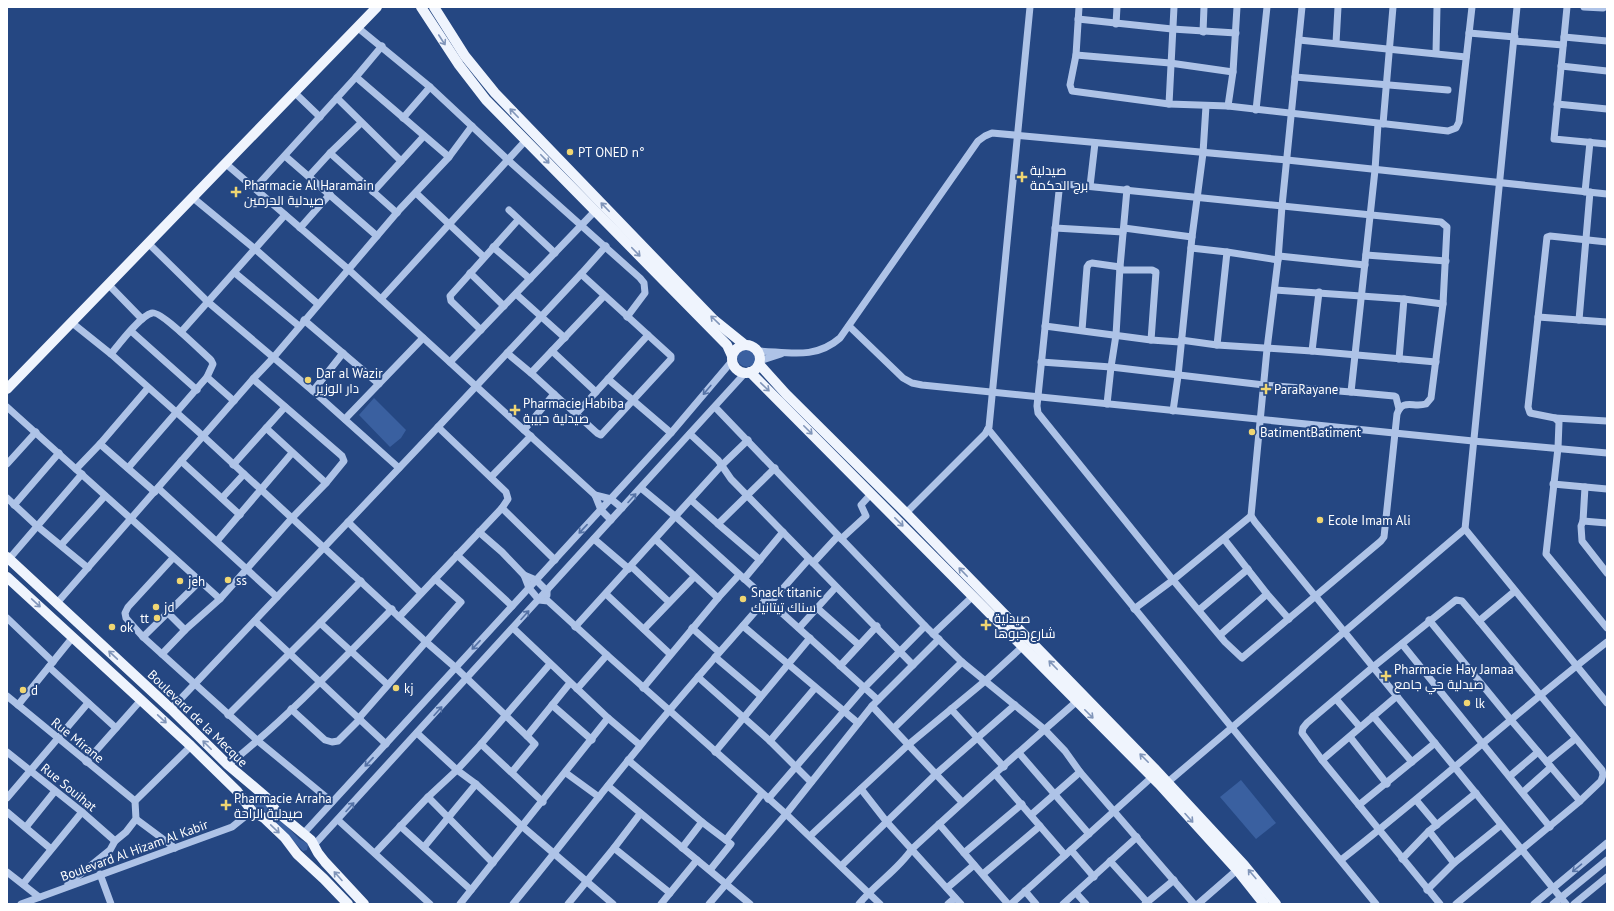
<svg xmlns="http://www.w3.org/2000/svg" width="1614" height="911" font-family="'PT Sans',Cairo,sans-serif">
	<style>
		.green { fill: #3a60a0 }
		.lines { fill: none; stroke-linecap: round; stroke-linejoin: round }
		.minor { stroke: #aec3e7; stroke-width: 7 }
		.major { stroke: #eff4fd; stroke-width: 10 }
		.oneway { stroke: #8095b9 }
		.oneway2 { stroke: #5572a5 }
		.poi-dot { fill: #f0d672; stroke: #254782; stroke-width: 1.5 }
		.labels { text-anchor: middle; stroke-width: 4; stroke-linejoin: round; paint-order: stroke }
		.poi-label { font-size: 13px; fill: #fff; stroke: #254782; text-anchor: start }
		.street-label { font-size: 13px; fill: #fff; stroke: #254782 }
	</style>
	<rect width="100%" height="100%" fill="#254782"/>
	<g class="green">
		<circle cx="747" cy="357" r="10"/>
		<path d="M374,398L406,430L401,438L390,447L359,415Z"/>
		<path d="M1241,780L1276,823L1256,839L1220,797Z"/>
		<path d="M259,799L262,800L299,839L307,843L308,845L307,850L303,851L262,809L255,807V801Z"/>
	</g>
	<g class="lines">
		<g class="minor">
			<path d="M1079,7L1076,55L1070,85L1072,91L1169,104L1228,106L1448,131L1456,128L1459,122L1472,7"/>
			<path d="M1302,7L1282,206L1278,260L1267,349L1251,516L1255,522L1566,904"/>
			<path d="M1567,7L1554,139L1607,144"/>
			<path d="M1584,7L1603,8V7"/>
			<path d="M1078,19L1172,29L1236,33"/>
			<path d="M1116,24L1117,7"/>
			<path d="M357,27L430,87L508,160L640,278L644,283L645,293L627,317"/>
			<path d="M1203,32L1204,7"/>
			<path d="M1469,33L1515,37"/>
			<path d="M1564,37L1607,41"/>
			<path d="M1299,40L1466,57"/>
			<path d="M1514,41L1563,45"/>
			<path d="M1336,43L1338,7"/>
			<path d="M1436,53L1437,7"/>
			<path d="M1076,55L1170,63L1233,72"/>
			<path d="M1561,66L1607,71"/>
			<path d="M356,77L449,157"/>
			<path d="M1295,77L1448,90"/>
			<path d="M294,92L320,117"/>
			<path d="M337,98L401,161"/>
			<path d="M1169,104L1174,7"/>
			<path d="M1557,104L1607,109"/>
			<path d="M1228,106L1233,72L1237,7"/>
			<path d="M1256,110L1267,7"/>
			<path d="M403,118L430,87"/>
			<path d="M1383,124L1393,7"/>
			<path d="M330,153L397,213"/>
			<path d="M285,156L377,236"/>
			<path d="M225,163L348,269L595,495L601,510L611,520"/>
			<path d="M309,176L330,153L361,123"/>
			<path d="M1065,184L1441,222L1447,227L1443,304L1431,398L1426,404C1413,408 1403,398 1397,414L1384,537L1381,541L1242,658L1225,642L1173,580L1038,413L1037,406L1059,191L1061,186Z"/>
			<path d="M1090,186L1095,143"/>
			<path d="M255,188L356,77L382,46"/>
			<path d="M373,192L424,136"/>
			<path d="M1585,192L1590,142"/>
			<path d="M416,193L484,257"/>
			<path d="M192,197L255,249L318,304"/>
			<path d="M509,210L555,253"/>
			<path d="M300,228L330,194"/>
			<path d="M1055,228L1123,232"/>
			<path d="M1124,228L1192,237"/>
			<path d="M1607,242L1550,236L1547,237L1528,407L1530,413L1555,418L1559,422L1558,448L1546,554L1607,628"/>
			<path d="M148,243L208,302L313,391L399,468"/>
			<path d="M493,247L530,279"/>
			<path d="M1191,248L1227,252"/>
			<path d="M1366,255L1446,261"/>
			<path d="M1279,256L1365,265"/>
			<path d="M235,273L299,326"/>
			<path d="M470,273L504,306"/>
			<path d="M108,284L142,319"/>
			<path d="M1275,290L1404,299L1443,304"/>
			<path d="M516,294L565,338"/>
			<path d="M381,299L526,140"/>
			<path d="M1538,317L1607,322"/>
			<path d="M304,320L379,384"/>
			<path d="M1579,320L1590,192"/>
			<path d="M71,322L111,354L203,436L425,641L456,668L527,736L535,744L512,772"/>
			<path d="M849,326L903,378L912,383L922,385L1473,441L1607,453"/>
			<path d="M1045,326L1151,340L1156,272L1152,270H1120"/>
			<path d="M481,330L451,301L450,296L518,220"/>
			<path d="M1082,330L1087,267L1089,264L1092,263L1120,267"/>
			<path d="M131,331L197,390"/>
			<path d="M181,332L285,215"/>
			<path d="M1151,340L1180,342"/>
			<path d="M1181,340L1217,345L1312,351L1319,292"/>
			<path d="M1217,345L1227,252L1278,260"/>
			<path d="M552,351L596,392"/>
			<path d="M758,351C788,352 815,360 840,338L978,141L985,136L992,133L1287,160L1607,194"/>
			<path d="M1312,351L1436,362"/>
			<path d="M507,353L531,373L597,433L601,435L671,359V356L581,274"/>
			<path d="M111,354C119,344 140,316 152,313C160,310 202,352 211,360L213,364L207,377L128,468"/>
			<path d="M1399,359L1404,299"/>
			<path d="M759,361L781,354"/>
			<path d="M450,362L595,211"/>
			<path d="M1041,362L1111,367L1264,385L1351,392L1375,170L1378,124"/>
			<path d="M531,373L604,296"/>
			<path d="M207,377L234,401"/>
			<path d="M608,379L671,433"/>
			<path d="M313,391L343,353"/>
			<path d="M1351,392L1394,396L1396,397L1399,409"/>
			<path d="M1107,404L1111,367L1116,335L1120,267L1127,189"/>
			<path d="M7,407L220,599"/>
			<path d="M715,407L925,626L962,662L1044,729L1065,751L1080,772L1194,904"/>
			<path d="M1173,411L1178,376L1192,237L1203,153L1206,106"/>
			<path d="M576,414L648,335"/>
			<path d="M1555,418L1607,421"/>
			<path d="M345,419L423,338"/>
			<path d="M266,428L326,483"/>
			<path d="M988,429L1376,904"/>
			<path d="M524,430L554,394"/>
			<path d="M690,434L718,460L731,479L913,665"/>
			<path d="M100,444L155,492"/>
			<path d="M181,461L240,515"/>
			<path d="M7,464L36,432"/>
			<path d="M233,465L285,407"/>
			<path d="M76,469L100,444L148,388"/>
			<path d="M491,477L531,436"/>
			<path d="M1553,484L1607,489"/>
			<path d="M1585,487L1583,521L1581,526L1582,541L1607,573"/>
			<path d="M158,488L277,597"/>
			<path d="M641,488L676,517L878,700"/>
			<path d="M595,495L611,499L622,508"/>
			<path d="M7,498L37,526L88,568"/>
			<path d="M222,498L244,474"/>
			<path d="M691,500L718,524"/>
			<path d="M14,505L59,453"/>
			<path d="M502,508L555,560"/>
			<path d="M906,513L985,434L989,427L1030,7"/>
			<path d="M1583,521L1607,523"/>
			<path d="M348,522L421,593"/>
			<path d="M1465,529L1607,703"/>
			<path d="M479,532L502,552L524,575L536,580L547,591V595"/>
			<path d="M594,539L629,569"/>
			<path d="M841,539L866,516L861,505L871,494"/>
			<path d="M1224,539L1267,594L1289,619"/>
			<path d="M656,540L718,598"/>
			<path d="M217,541L292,453"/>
			<path d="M61,545L105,496"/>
			<path d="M457,555L512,606"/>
			<path d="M173,558L128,607L125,613L126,618L143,637L258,741L332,802"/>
			<path d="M9,559L82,474"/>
			<path d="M760,560L718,524L775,468"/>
			<path d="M813,563L838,536"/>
			<path d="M632,567L669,602"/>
			<path d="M524,575L529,588L539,600L548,601L607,655L786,814L880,904"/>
			<path d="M744,579L783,532"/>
			<path d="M606,594L670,654"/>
			<path d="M57,603L253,379L273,358L400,209L449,157L472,126"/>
			<path d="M770,603L809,559"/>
			<path d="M817,608L859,645"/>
			<path d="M1134,609L1173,580L1251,516"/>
			<path d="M1199,610L1248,569"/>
			<path d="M168,613L185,630"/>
			<path d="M399,617L502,508L508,499L506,492L438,427"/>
			<path d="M7,618L53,662"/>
			<path d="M1429,620L1511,720L1580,801"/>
			<path d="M255,621L386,744"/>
			<path d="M1479,621L1515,591"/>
			<path d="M320,623L387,684"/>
			<path d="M743,626L858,723"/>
			<path d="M575,627L721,466L748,440"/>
			<path d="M513,628L608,718L640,745"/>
			<path d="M692,628L719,652"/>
			<path d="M799,628L836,587"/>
			<path d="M644,629L694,577"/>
			<path d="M933,634L972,597"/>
			<path d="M1220,635L1267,594"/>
			<path d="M143,637L200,581"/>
			<path d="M1402,644L1550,827"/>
			<path d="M162,654L185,630L220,599L292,518L326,483L344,461L342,456L253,379"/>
			<path d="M715,657L761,696"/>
			<path d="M840,666L877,626"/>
			<path d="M49,667L116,728"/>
			<path d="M698,677L770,741L811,782"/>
			<path d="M643,688L718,598L739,575"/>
			<path d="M577,689L607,655"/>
			<path d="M7,696L135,801"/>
			<path d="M1336,699L1360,727"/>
			<path d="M18,705L73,637"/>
			<path d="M552,705L592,740"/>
			<path d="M872,706L962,802"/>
			<path d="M171,709L438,427L581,274L606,246"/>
			<path d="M291,709L325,740L332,742L338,741L360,719"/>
			<path d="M951,709L1004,767"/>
			<path d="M228,715L320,623L361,581"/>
			<path d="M1373,716L1412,762"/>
			<path d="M359,718L461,602L435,579"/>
			<path d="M894,728L962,662"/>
			<path d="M417,733L457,770L476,784L523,827L613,904"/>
			<path d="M527,736L570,683"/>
			<path d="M1350,737L1387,784"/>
			<path d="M770,741L815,688"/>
			<path d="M481,744L543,802"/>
			<path d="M7,752L82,812L115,841"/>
			<path d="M715,752L810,638"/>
			<path d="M1019,753L1089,834"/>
			<path d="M628,760L702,822L731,844L710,870"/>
			<path d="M1322,760L1397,696"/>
			<path d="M86,762L141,700"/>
			<path d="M1547,762L1575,739"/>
			<path d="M228,765C287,718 339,663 392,609"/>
			<path d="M566,773L599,797"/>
			<path d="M995,774L1065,855"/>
			<path d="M1510,776L1538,752"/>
			<path d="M1168,782L1465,529L1517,7"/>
			<path d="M608,786L750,904"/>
			<path d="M861,789L886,821L961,904"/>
			<path d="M1523,792L1551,767"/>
			<path d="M428,797L493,863"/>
			<path d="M7,798L88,703"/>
			<path d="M768,799L864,688L925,626"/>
			<path d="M1416,800L1437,825"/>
			<path d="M1359,805L1435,743"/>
			<path d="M7,812L51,849"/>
			<path d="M1031,815L1080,772"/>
			<path d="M136,819L175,848"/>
			<path d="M338,820L430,904"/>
			<path d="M939,824L1008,904"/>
			<path d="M400,826L471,890"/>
			<path d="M26,827L55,791"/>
			<path d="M1429,831L1454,863"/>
			<path d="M303,834L671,433L732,361"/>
			<path d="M810,836L908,745L985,681L1022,647"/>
			<path d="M726,840L762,794"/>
			<path d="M314,845L746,372"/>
			<path d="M424,847L476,784"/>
			<path d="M614,848L670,893"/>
			<path d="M682,848L702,822"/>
			<path d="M1071,850L1094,877"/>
			<path d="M375,853L428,797L457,770L481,744L550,664"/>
			<path d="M964,853L1022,804"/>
			<path d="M1402,859L1429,831L1476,793"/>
			<path d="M1341,860C1431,790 1516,712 1607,642"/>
			<path d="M1110,861L1147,902"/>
			<path d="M841,866L936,774L1015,705"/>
			<path d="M7,872L39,897"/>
			<path d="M100,874L111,904"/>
			<path d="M983,874L1040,826"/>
			<path d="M23,884L82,812"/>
			<path d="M68,884L110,850L115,841L126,832L136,819L135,801L191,746"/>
			<path d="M947,888L974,865"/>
			<path d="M1427,890L1454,863L1501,825"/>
			<path d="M1025,891L1036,904"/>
			<path d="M1076,893L1086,904"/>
			<path d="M21,904L232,827L252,811"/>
			<path d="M460,904L608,718"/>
			<path d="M513,904C556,852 597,798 640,746C680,696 724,648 766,599"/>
			<path d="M568,904L614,848L640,814"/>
			<path d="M661,904L697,860"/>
			<path d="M709,904L786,814L872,706L939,639"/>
			<path d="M859,904C875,884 898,870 912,849C966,799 1021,750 1076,702"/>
			<path d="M948,904L955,898"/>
			<path d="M1011,904L1152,777"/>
			<path d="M1063,904L1137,837"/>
			<path d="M1145,904L1174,880"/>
			<path d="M1198,904L1237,870"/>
			<path d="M1440,904L1322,760L1302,733L1303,728L1307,723L1373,667L1456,600L1462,601L1479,621L1602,770L1603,775L1601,781L1580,801L1456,904"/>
			<path d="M1534,904L1607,843"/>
			<path d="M1553,904L1607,860"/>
			<path d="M1574,904L1607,877"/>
		</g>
		<g class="major">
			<path d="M421,7L459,65L486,100L727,345L732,356"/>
			<path d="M434,7L465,56L495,93L714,320L745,345"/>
			<circle cx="746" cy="359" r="14"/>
			<path d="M759,364L786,394L906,513L1154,768L1244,865L1276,904"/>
			<path d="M750,372L1159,784L1237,870L1264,904"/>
			<path d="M7,389L377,7"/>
			<path d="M7,557L171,709L228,765L266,797L276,811L311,840L318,853L325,862L364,904"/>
			<path d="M7,577L191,746L237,791L252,811L264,818L285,838L297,854L324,879L348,904"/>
		</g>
	</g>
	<defs><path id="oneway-shaft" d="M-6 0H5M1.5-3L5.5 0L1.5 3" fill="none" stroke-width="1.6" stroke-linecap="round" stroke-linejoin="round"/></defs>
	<g class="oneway">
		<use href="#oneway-shaft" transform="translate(442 40) rotate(57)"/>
		<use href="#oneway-shaft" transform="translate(514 113) rotate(-134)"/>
		<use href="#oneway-shaft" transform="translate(545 159) rotate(46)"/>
		<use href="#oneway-shaft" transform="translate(605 207) rotate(-134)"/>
		<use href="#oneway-shaft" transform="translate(636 252) rotate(46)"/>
		<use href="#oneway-shaft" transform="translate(715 320) rotate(-136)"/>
		<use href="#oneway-shaft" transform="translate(765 387) rotate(44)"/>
		<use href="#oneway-shaft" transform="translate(808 430) rotate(45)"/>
		<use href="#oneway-shaft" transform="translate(899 522) rotate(45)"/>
		<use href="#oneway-shaft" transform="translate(963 572) rotate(-134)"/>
		<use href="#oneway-shaft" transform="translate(36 603) rotate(43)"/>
		<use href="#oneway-shaft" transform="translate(113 655) rotate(-137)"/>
		<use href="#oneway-shaft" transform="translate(1053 665) rotate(-134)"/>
		<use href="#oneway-shaft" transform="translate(1089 714) rotate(45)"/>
		<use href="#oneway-shaft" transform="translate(162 719) rotate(43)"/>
		<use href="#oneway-shaft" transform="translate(207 745) rotate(-135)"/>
		<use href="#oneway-shaft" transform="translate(1144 758) rotate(-135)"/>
		<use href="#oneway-shaft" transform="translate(1189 818) rotate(48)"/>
		<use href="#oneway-shaft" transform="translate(275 829) rotate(44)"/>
		<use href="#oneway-shaft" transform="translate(1252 874) rotate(-130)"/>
		<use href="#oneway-shaft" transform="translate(338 876) rotate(-132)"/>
	</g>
	<g class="oneway2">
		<use href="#oneway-shaft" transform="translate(707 390) rotate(130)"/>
		<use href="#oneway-shaft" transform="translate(632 498) rotate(-48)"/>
		<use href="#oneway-shaft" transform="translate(583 529) rotate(133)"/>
		<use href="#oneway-shaft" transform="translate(525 615) rotate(-48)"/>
		<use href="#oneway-shaft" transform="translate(476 645) rotate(133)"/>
		<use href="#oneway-shaft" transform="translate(438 711) rotate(-48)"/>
		<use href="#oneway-shaft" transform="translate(369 762) rotate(133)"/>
		<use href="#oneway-shaft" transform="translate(350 807) rotate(-48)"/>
		<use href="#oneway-shaft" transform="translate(1577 868) rotate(140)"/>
	</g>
	<g class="poi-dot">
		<circle cx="570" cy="152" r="4"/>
		<path d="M1020 171h4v4h4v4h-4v4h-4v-4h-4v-4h4z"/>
		<path d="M234 186h4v4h4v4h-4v4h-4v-4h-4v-4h4z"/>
		<circle cx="308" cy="380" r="4"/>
		<path d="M1264 383h4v4h4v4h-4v4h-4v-4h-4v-4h4z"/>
		<path d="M513 404h4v4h4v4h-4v4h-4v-4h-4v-4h4z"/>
		<circle cx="1252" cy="432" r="4"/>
		<circle cx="1320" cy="520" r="4"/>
		<circle cx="228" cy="580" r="4"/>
		<circle cx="180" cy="581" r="4"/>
		<circle cx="743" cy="599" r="4"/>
		<circle cx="156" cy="607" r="4"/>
		<circle cx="157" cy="618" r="4"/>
		<path d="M984 619h4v4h4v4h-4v4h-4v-4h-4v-4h4z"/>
		<circle cx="112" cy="627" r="4"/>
		<path d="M1384 670h4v4h4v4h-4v4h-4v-4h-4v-4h4z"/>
		<circle cx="396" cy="688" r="4"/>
		<circle cx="23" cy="690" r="4"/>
		<circle cx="1467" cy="703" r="4"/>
		<path d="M224 799h4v4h4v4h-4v4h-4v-4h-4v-4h4z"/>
	</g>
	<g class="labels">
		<g class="poi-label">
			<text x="578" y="157">PT ONED n°</text>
			<text x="1030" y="175">صيدلية<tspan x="1030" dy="15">برج الحكمة</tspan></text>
			<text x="244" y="190">Pharmacie Al Haramain<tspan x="244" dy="15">صيدلية الحرمين</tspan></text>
			<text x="316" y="378">Dar al Wazir<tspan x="316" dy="15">دار الوزير</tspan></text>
			<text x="1274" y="394">ParaRayane</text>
			<text x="523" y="408">Pharmacie Habiba<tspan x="523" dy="15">صيدلية حبيبة</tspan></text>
			<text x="1260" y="437">BatimentBatiment</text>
			<text x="1328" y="525">Ecole Imam Ali</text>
			<text x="236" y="585">ss</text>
			<text x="188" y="586">jeh</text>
			<text x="751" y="597">Snack titanic<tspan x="751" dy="15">سناك تيتانيك</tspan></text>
			<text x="164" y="612">jd</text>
			<text x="149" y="623" text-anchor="end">tt</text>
			<text x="994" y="623">صيدلية<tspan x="994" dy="15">شارع حبوها</tspan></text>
			<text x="120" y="632">ok</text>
			<text x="1394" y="674">Pharmacie Hay Jamaa<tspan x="1394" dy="15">صيدلية حي جامع</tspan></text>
			<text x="404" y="693">kj</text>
			<text x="31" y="695">d</text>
			<text x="1475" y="708">lk</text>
			<text x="234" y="803">Pharmacie Arraha<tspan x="234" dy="15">صيدلية الراحة</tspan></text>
		</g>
		<g class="street-label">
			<text transform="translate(198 718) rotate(44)" y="5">Boulevard de la Mecque</text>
			<text transform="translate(78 740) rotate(39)" y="5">Rue Mirane</text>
			<text transform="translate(69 787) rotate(39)" y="5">Rue Souihat</text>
			<text transform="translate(134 850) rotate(-20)" y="5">Boulevard Al Hizam Al Kabir</text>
		</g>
	</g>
	<rect width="1614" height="911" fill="none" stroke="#ffffff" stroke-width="16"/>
</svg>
